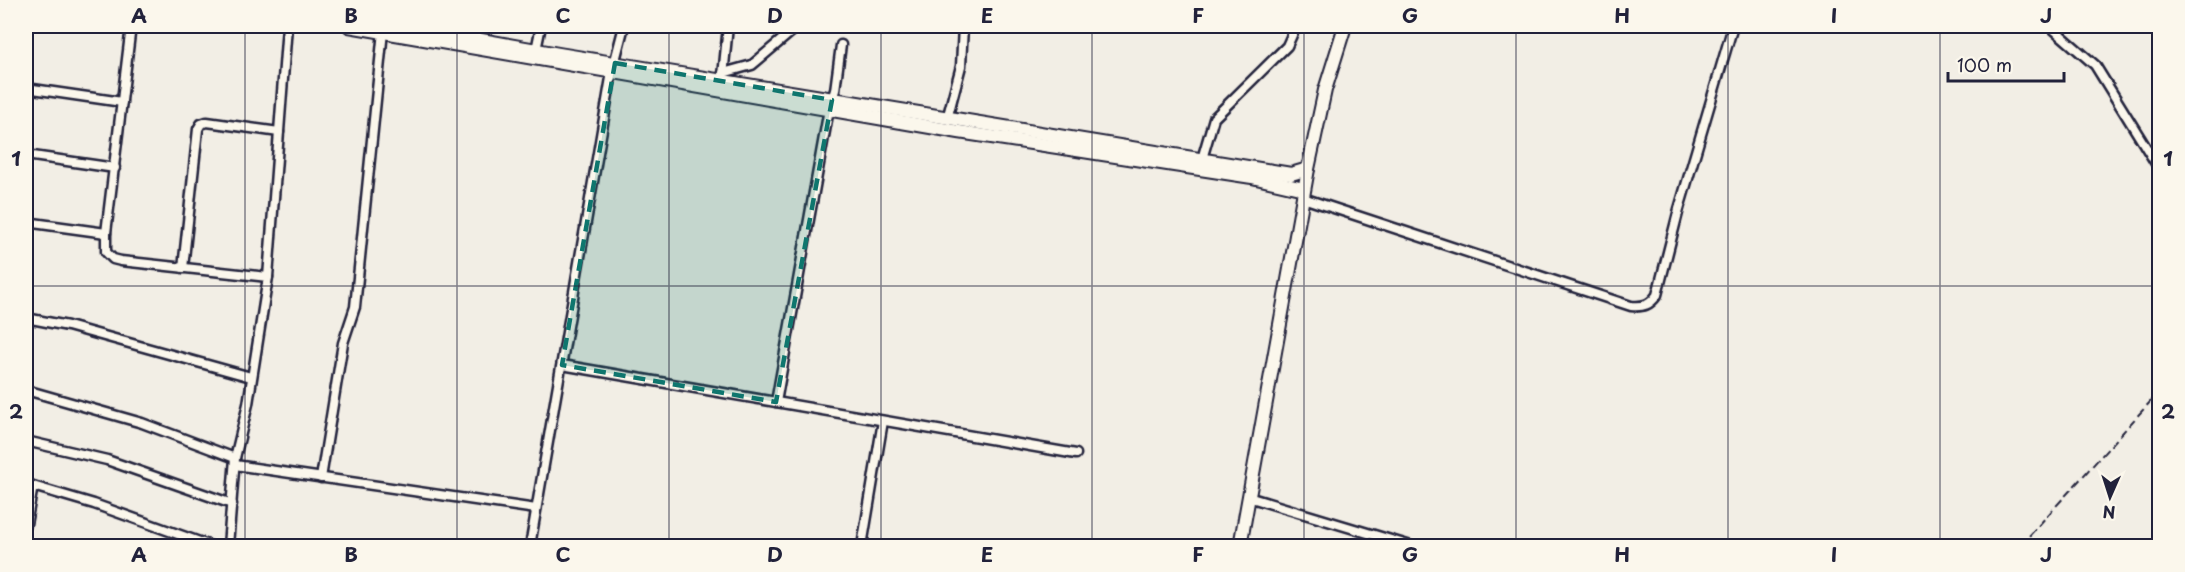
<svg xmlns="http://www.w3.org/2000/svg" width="2185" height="572" font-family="'Playpen Sans',sans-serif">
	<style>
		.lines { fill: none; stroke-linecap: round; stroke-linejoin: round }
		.street-casing { stroke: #22223b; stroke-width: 13 }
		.secondary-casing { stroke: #22223b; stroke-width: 16 }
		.street { stroke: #fbf7ec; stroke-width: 8 }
		.secondary { stroke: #fbf7ec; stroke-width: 12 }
		.rail { stroke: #22223b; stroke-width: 2; stroke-dasharray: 9 4.5; stroke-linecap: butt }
		.marked { fill: #0f766e; fill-opacity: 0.2; stroke: #0f766e; stroke-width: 4.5; stroke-dasharray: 12 8; stroke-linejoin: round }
		.grid { fill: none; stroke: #22223b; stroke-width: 1.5; stroke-opacity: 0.55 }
		.neatline { fill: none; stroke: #22223b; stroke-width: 2 }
		.grid-label { font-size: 20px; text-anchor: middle; font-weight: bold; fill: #22223b }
	</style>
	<rect width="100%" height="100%" fill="#f2eee5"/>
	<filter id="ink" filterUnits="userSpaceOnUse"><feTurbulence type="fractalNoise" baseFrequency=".0167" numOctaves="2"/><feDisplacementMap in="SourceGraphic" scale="12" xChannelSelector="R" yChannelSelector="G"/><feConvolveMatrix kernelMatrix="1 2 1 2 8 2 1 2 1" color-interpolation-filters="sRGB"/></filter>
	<g filter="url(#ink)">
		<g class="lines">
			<g class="street-casing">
				<g id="street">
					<path d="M2050,26L2095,65L2160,170"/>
					<path d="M536,50L541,26"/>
					<path d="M723,73L752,65L791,32L792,26"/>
					<path d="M723,76L728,26"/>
					<path d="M26,88L122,102"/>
					<path d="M947,119L961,66L963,26"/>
					<path d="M26,155L115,168"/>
					<path d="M1202,159L1214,118L1287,46L1296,26"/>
					<path d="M1303,198L1631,306C1644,307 1650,305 1657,295L1679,209L1733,26"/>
					<path d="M26,222L106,233V252L113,259L121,261L268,277"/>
					<path d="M106,233L131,26"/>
					<path d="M183,268L198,129L201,124L207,122L279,132"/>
					<path d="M26,318L68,326L251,377"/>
					<path d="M562,365L1076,454"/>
					<path d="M26,390L142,423L235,458"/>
					<path d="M776,402L829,109L835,90L841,45"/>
					<path d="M26,441L107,460L232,504"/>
					<path d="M235,465L536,509"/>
					<path d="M321,478L343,343L355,307L383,31"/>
					<path d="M26,484L94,504L211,546"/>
					<path d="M1248,497L1411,546"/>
					<path d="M26,524L33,486"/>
					<path d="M228,546L235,458L248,404L268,277L287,26"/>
					<path d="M530,546L612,72L624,26"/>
					<path d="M862,546L883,421"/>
					<path d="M2159,546H2160"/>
				</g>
			</g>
			<g class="secondary-casing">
				<g id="secondary">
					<path d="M349,26L959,132L1252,177L1304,189"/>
					<path d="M404,26L559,54L1291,174L1308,169"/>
					<path d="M1240,546L1308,169L1325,90L1345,26"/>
				</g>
			</g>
			<use href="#street" class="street"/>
			<use href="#secondary" class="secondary"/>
			<path class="rail" d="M2020,546L2160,391"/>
		</g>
	</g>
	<path class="marked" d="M615,63L832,100L776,402L562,365Z"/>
	<path class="grid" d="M245,26V546M457,26V546M669,26V546M881,26V546M1092,26V546M1304,26V546M1516,26V546M1728,26V546M1940,26V546M26,286H2160"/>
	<rect width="2185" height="572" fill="none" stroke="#fbf7ec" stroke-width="66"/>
	<g transform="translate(2110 497) rotate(183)" stroke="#fbf7ec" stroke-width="4.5" paint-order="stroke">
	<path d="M0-4.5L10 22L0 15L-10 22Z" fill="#22223b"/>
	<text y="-9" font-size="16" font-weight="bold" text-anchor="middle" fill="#22223b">N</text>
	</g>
	<path d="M1948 72v9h116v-9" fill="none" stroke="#22223b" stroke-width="3"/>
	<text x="1957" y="72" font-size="18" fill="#22223b" stroke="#fbf7ec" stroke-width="4.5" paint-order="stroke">100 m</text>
	<rect x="33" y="33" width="2119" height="506" class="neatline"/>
	<g class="grid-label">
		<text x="139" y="23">A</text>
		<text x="351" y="23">B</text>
		<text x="563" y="23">C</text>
		<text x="775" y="23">D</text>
		<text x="987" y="23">E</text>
		<text x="1198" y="23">F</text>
		<text x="1410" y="23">G</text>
		<text x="1622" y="23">H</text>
		<text x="1834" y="23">I</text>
		<text x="2046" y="23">J</text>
		<text x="16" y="166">1</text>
		<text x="2168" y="166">1</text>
		<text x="16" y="419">2</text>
		<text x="2168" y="419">2</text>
		<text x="139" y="562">A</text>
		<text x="351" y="562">B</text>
		<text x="563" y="562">C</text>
		<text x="775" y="562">D</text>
		<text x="987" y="562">E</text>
		<text x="1198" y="562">F</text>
		<text x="1410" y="562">G</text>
		<text x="1622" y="562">H</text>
		<text x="1834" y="562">I</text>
		<text x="2046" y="562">J</text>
	</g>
</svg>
